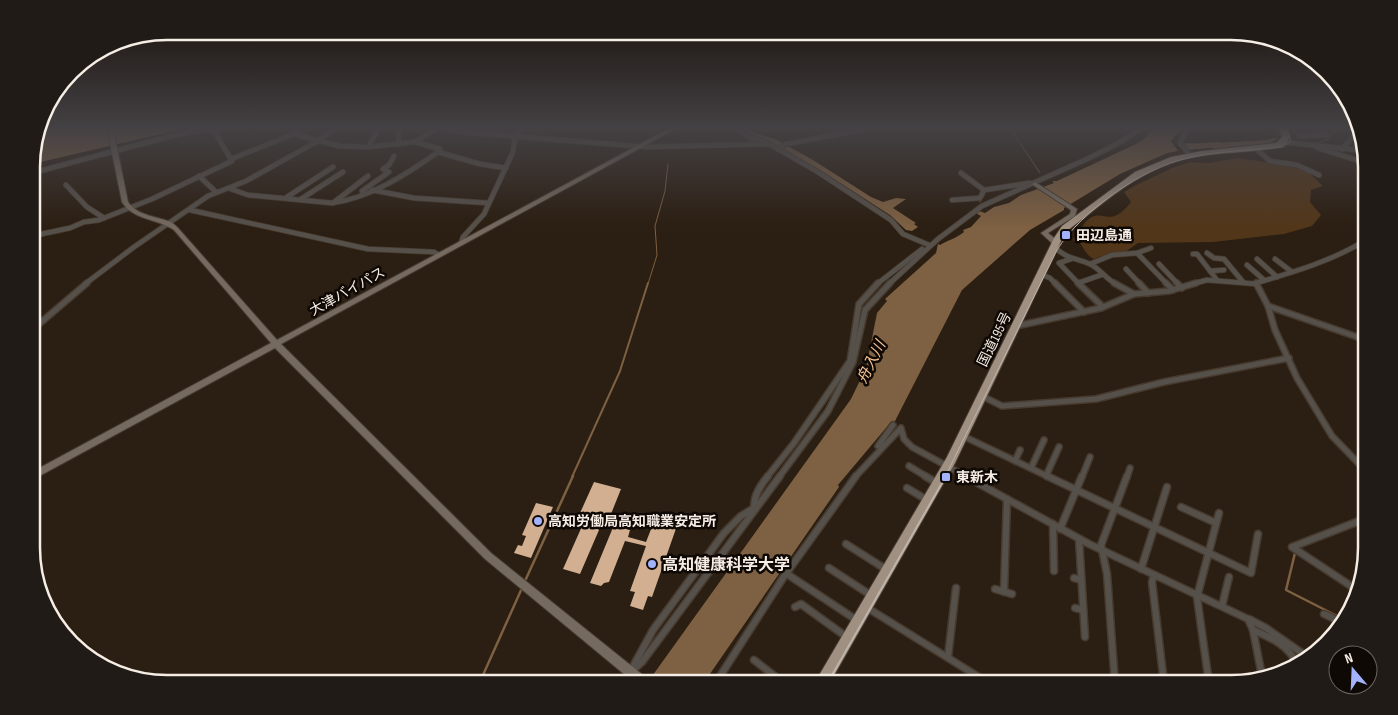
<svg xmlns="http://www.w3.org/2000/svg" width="1398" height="715" font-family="'Sofia Sans Condensed','Noto Sans JP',sans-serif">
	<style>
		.green { fill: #523619 }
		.water { fill: #7e6042 }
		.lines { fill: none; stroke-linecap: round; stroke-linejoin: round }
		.stream-far2 { stroke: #7e6042; stroke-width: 1 }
		.stream-far1 { stroke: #7e6042; stroke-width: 2 }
		.stream { stroke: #7e6042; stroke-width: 2.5 }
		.river { fill: #7e6042; fill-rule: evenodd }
		.building { fill: #d2af90 }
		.street-far2-casing { stroke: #473b30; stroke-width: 6 }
		.street-far1-casing { stroke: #473b30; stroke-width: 8 }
		.street-casing { stroke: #473b30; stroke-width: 9 }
		.secondary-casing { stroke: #473b30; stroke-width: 2 }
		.highway-casing { stroke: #473b30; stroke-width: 2 }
		.street-far2 { stroke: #56504a; stroke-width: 4.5 }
		.street-far1 { stroke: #56504a; stroke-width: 5 }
		.street { stroke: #56504a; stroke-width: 6 }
		.secondary { fill: #746a60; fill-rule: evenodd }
		.highway { fill: #a09081; fill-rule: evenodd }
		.tram-far1 { stroke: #beb4aa; stroke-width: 1 }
		.tram { stroke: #beb4aa; stroke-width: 2 }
		.poi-dot { fill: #a3b2fd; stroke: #0f0905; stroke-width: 2 }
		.labels { text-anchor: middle; stroke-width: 5; stroke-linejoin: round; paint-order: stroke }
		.poi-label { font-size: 14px; font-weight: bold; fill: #f6ede5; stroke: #0f0905; text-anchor: start }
		.street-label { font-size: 14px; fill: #f6ede5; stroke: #0f0905 }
		.water-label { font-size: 15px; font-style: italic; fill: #f7c291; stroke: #0f0905 }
		.near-poi-label { font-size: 16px; font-weight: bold; fill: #f6ede5; stroke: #0f0905; text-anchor: start }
		.rim { fill: none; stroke: #f6ede5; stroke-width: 2.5 }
	</style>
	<rect width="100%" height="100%" fill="#2b1e12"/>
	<path class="green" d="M1237,158L1282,164L1307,171L1323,186L1311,190L1310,202L1321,215L1312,226L1284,234L1213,242L1138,243L1125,252L1098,257L1095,259C1088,258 1084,249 1080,243L1074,241L1073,239C1081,234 1080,225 1090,218C1105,209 1110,229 1131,202L1124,192L1134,186L1172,168L1191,162L1209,163Z"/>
	<g class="water">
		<path d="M40,128H186L32,164Z"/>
		<path d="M741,128H748L754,133L775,139L813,160L871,197L883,202L896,198L906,199L893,208L916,223L914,224L918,227L912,231L906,230L890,215L820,170L770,141L754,137Z"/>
		<path d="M1154,128H1181L1171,141L1178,151L1167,153L1120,174L1064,208V210L1030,230L962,290L894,423L891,422L838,485L839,487L703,684H644L650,679L851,399L866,368L877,313L887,301L885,299L936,253L938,244L940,245C948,240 957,238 964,232L963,230L971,227L981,216L976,213L979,211L985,213L994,207L1009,203L1021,195L1054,183L1052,181H1057L1134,145L1144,139Z"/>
		<path d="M1278,137C1270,150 1229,148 1214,149L1209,146L1191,147L1193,149H1186L1183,145V143L1200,144L1266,140Z"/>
	</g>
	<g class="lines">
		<g class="stream-far2">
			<path d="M1010,128L1040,173"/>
			<path d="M1273,128L1280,135"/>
			<path d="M1316,144L1328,139L1338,128"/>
			<path d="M980,202L985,194"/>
			<path d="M648,284L657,255L655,226L665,191L668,164"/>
		</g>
		<path class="stream-far1" d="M572,477L620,371L648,283"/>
		<g class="stream">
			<path d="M1295,553L1286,590L1343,619"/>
			<path d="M525,581L573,476"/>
			<path d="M479,684L522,588"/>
		</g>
		<path class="river" d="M1218,142L1221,143V147L1185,150L1181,147L1185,144Z"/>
	</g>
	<g class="building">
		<path d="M594,482L621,489L607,524L602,523L580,574L563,569L583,524L576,522Z"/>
		<path d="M536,503L553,507L531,558L514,553L518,545L522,546L526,536L522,535Z"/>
		<path d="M657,514L679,520L652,597L648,596L643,610L630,606L635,592L630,591L646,546L625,541L609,582L604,583L601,586L590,583L614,525L630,530L628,537L646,542Z"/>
	</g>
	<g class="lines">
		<g class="street-far2-casing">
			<g id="street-far2">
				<path d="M302,128L294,134L339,146L368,147L414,142L438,128"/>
				<path d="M442,128L460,132L647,147L768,144"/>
				<path d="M737,128L748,137L764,141L818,172L891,220L903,234L929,245"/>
				<path d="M1188,128L1180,143L1190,155"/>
				<path d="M212,130L222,128"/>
				<path d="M398,132L399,144"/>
				<path d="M517,136L520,128"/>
				<path d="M1299,136L1327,135L1320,128"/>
				<path d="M415,142L440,149L438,152"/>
				<path d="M1283,142L1366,151"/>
				<path d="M368,147L379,128"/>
				<path d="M1318,148L1366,163"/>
				<path d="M778,149L786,144L861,130L859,128"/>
				<path d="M1256,149L1270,161L1297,165L1319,175"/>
				<path d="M1342,149L1358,131"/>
				<path d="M231,159L294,134"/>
				<path d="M32,173L168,137L211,128"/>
				<path d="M961,173L984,190L1030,183"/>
				<path d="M199,176L216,192"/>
				<path d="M66,185L87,207L104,218"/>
				<path d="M231,189L248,195L332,203C370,198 407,174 438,152L480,164L506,168"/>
				<path d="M372,190L414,198L488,203"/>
				<path d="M362,191L389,172L383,169L389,165L394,156"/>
				<path d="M287,197L333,167"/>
				<path d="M301,199L343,172"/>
				<path d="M952,200L980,198L984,190"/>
				<path d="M333,203L368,176"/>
				<path d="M190,210L368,249L434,252L439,255"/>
				<path d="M32,236L70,228L84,222L99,220L152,199L232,161L213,129"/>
				<path d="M461,243L463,237L484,214L513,152L515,136"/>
				<path d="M1054,247C1069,260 1074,257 1090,264C1099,268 1106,279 1116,284"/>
				<path d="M1137,253L1151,248"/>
				<path d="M1207,253L1214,258L1224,259L1243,282"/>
				<path d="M1193,254H1197L1217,280"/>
				<path d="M1071,259L1059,263L1079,284"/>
				<path d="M1257,259L1277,277"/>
				<path d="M1275,259L1292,272"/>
				<path d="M1090,264L1112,255L1137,253L1167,284"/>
				<path d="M1159,264L1178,284"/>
				<path d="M1247,265L1264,280"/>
				<path d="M1126,269L1140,284"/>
				<path d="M1210,271L1224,270"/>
				<path d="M1040,274L1050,278L1056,284"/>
				<path d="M1078,283L1101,275"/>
				<path d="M1256,283C1294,272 1332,261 1366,240"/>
				<path d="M85,284L134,247L208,196L246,181L318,141L334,128"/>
				<path d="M877,284L922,249"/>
				<path d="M889,284L938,239L982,206L1087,159L1119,143L1142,128"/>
				<path d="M1192,284L1207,280L1257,284"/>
			</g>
		</g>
		<g class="street-far1-casing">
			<g id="street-far1">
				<path d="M1055,283L1084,312"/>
				<path d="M1078,283L1103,307"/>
				<path d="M1114,283L1134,294L1169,291L1196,283"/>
				<path d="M1139,283L1148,293"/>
				<path d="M1166,283L1173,290"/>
				<path d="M1177,283L1182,288"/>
				<path d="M1256,283L1268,306L1275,330L1297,378L1332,436L1367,472"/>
				<path d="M1268,306L1366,340"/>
				<path d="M1016,326L1101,308L1134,294"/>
				<path d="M32,330L87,283"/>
				<path d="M982,396L1002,406L1096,399L1164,382L1289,358"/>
				<path d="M963,436L1049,477"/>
				<path d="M878,446L893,425"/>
				<path d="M1015,461L1020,450"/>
				<path d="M909,466L927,477"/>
				<path d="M1031,468L1044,440"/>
				<path d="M1046,476L1059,447"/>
				<path d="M767,477L794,443L850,361L859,304L878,283"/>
				<path d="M779,477L828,411L853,362L865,310L890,283"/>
				<path d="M855,477L901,428L904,439L912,447L967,477"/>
				<path d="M1082,477L1090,457"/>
				<path d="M1127,477L1130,468"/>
			</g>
		</g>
		<g class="street-casing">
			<g id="street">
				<path d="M925,476L937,483"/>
				<path d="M965,476L1089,544L1248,619L1253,630C1269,637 1291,646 1296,664"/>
				<path d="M1047,476L1251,573L1258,534"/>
				<path d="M907,488L927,500"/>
				<path d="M1181,507L1216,523"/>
				<path d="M1053,524L1054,571"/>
				<path d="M1060,529L1082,476"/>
				<path d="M1079,539L1085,637"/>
				<path d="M846,544L887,570"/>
				<path d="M829,568L872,596"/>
				<path d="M1141,569L1167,487"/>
				<path d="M1154,575L1152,582L1164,683"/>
				<path d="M790,576L858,621"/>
				<path d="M1074,578L1081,580"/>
				<path d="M995,589L1012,594"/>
				<path d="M1357,590L1292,547L1367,518"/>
				<path d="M1004,592L1007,499"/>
				<path d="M1222,606L1229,577"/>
				<path d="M795,607L801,604L848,638"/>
				<path d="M866,607L990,684"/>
				<path d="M1075,608L1083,610"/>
				<path d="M1324,614L1341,622"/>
				<path d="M1249,619L1266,628L1309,658"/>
				<path d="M1253,630L1262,676"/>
				<path d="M948,657L956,588"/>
				<path d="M754,660L785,684"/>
				<path d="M631,672L642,662L780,476"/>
				<path d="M1209,683L1197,597L1219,513"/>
				<path d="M621,684L630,672L653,630L724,533L741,516L754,508C754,495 760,486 768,476"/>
				<path d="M715,684L783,578L856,476"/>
				<path d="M1115,684L1107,574L1101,545L1127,476"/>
			</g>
		</g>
		<g class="secondary-casing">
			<g id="secondary">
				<path d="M107,128H113L128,202C137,215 154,216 168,221C172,222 175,225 178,228L277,340L670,128H677L281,344L491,553L649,680L650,684H636L485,559L275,348L32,480V472L271,343L174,230C157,218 134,221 122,202Z"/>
				<path d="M1035,182L1077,209L1075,216L1048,233L1058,241L1059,243L1058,245H1054L1041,233L1070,214L1071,210L1033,185L1032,184Z"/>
			</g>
		</g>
		<g class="highway-casing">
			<path id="highway" d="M1279,128H1287L1290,137L1286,144L1281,147C1247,154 1211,151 1178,161C1136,172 1102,205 1068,230L1062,239L955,463L829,684H814L947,457L1054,238L1062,226L1135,172L1171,157L1202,151L1276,143L1282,137Z"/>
		</g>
		<use href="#street-far2" class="street-far2"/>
		<use href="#street-far1" class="street-far1"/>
		<use href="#street" class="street"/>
		<use href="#secondary" class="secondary"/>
		<use href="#highway" class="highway"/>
		<path class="tram-far1" d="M945,477L1057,250C1081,211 1143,168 1188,158C1216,151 1254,150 1283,147L1291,141L1286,128"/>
		<path class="tram" d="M827,684L946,476"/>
	</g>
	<linearGradient id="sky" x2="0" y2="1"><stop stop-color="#18100a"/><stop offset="0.56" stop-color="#444144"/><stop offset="1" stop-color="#444144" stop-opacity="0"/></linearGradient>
	<rect width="1398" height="228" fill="url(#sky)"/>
	<g class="poi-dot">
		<rect x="1061" y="230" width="10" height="10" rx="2.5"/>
		<rect x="941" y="472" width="10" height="10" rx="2.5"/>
		<circle cx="538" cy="521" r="5"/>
		<circle cx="652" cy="564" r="5"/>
	</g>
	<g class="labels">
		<g class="poi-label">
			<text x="1076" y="240">田辺島通</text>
			<text x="956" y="482">東新木</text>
			<text x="548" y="526">高知労働局高知職業安定所</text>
		</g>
		<g class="street-label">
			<text transform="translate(347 291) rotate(-29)" y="5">大津バイパス</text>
			<text transform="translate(994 339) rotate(-64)" y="5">国道195号</text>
		</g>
		<g class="water-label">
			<text transform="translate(871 362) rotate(-63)" y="5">舟入川</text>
		</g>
		<g class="near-poi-label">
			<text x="662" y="570">高知健康科学大学</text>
		</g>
	</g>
	<path d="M0 0H1398V715H0ZM167 40H1231A127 127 0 0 1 1358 167V548A127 127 0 0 1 1231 675H167A127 127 0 0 1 40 548V167A127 127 0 0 1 167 40Z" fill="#211b17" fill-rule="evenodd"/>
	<path class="rim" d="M167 40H1231A127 127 0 0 1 1358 167V548A127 127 0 0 1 1231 675H167A127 127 0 0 1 40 548V167A127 127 0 0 1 167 40Z"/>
	<g transform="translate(1353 670) rotate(341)"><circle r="24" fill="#0f0905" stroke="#6b645f"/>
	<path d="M0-4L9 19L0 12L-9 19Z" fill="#a3b2fd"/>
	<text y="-8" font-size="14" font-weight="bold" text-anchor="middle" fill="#f6ede5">N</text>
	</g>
</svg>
